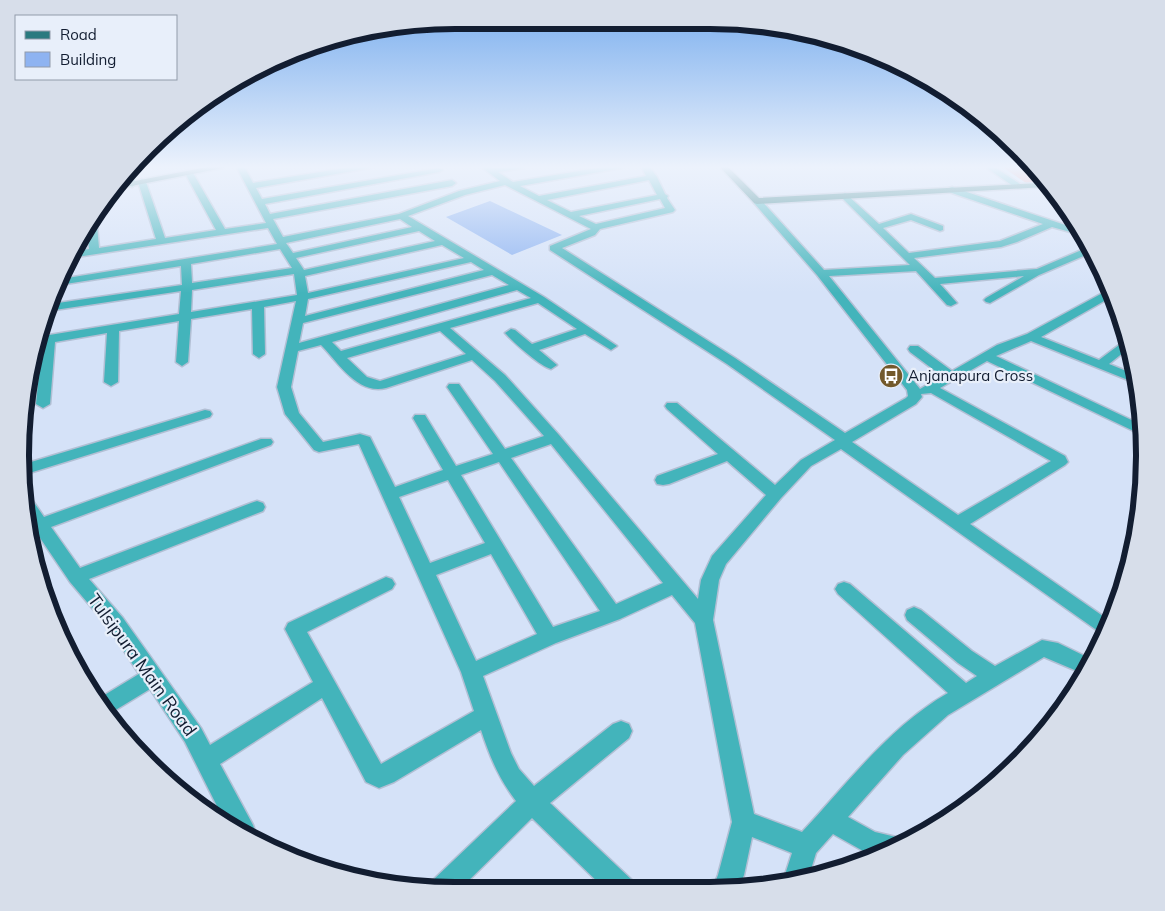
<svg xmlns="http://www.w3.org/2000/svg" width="1165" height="911" font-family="Mulish,sans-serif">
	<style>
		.green { fill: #f99695 }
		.building { fill: #8eb3f1 }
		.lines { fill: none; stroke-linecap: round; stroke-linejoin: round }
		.minor-casing { stroke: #b2bfd4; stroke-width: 3 }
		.major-casing { stroke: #b2bfd4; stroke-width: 3 }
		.minor { fill: #43b4bb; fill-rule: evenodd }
		.major { fill: #2a7a7f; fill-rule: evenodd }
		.labels { text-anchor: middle; stroke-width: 4.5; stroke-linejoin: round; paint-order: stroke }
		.poi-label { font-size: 15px; fill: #121d31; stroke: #e8effa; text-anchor: start }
		.near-street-label { font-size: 18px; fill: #121d31; stroke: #e8effa }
		.rim { fill: none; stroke: #121d31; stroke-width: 6 }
	</style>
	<rect width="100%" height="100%" fill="#d5e2f8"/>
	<path class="green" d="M1001,166H1028L1041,182L1026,183Z"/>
	<path class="building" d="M490,201L562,235L512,255L446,217Z"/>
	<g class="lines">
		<g class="minor-casing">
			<g id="minor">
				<path d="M236,166H244L253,183L357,166H374L370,168L256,188L262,199L439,168L443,170L439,172L265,204L270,214L452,180L456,183L452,186L273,219L283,237L399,214L459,191L500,181L480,166H489L493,168L528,166L524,168L498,172L513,182L609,166H626L622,168L520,186L539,196L646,176L641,166H649L657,177L665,194L668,196L667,198L675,210L673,212L600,229L595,235L562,248L735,358L845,433L906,398L908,396L907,390L817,275L754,203V199H760L824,270L910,265L842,198L841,196L845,193L879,224L911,214L943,226V230L940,231L911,220L883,228L909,253L1000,241L1043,224L949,192V188L952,187L1080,230L1085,236L1052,227L1017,242L1001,247L914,258L935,278L1037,269L1091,246L1093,252L1039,275L990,303L986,302L984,300L986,298L1024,276L940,284L957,303L951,306L947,305L916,271L829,276L920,389L942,376L910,352L908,349L910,346H918L952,371L997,345L1027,334L1110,289L1113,296L1041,337L1099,360L1127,339L1129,348L1109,364L1136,375L1138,384L1031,341L996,356L1142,425V435L987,361L940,388L1065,456L1068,462L1065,465L970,524L1110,621L1105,636L841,449L811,466L781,498L726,564L719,580L713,620L754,814L802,832C847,784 890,726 948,693L838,594L835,589L838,584L844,582L850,584L966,683L977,676L958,663L907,620L905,615L907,610L914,607L921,610L972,651L995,666L1042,640L1058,643L1093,660L1084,674L1044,657L948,715L903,755L848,817L875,832L896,837L901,844L872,856L833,834L816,853L809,876L783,881L792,853L752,837L744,875L738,890H712L718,875L732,822L695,623L672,595L620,619L556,643L483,676L511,753L519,769L534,786L613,724L621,721L629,724L632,731L629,738L550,803L633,881L637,890H606L532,818L458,891L429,888L432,881L516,801C499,779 490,757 481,730L394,782L379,788L366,782L322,698L220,764L253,825L256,834L254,839L226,824L185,742L150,689L109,714L98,699L139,674L109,628L70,582L34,529L28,520L26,500L33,501L44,517L261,439H271L273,442L271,445L51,527L80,568L251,503L257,501L263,503L265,507L263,511L89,579L123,618L201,728L210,745L313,682L285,629L288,623L386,577L392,579L395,584L392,589L307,632L381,764L474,711L461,672L359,444L319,452L314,450L285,414L277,387L296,301L264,307L265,354L259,358L253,354L252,309L191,319L188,362L182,366L176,362L179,321L119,331L118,382L111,386L104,382L107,333L55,342L50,404L43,408L36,404L42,344H35L37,337L179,314L181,291L48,311L51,304L182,285L181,266L59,285L61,279L277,244L268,228L70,258L73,252L89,249L87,226L98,213L103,216L97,225L99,248L156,239L138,182L142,179L146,182L165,238L216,230L185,173L189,171L193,173L225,229L266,223ZM649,180L657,195L571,212L547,200ZM505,185L591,229L550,246V250L727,364L835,440L801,460L775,485L677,403H667L665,406L667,409L718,454L657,476L655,480L657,484L663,485L669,484L727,461L766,495L712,556L701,580L698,599L559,435L505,375L450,328L538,303L577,329L532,344L515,330L511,329L505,333C513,342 540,366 551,369L557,365L539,350L585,334L611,350L617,346L544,297L408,216L465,195ZM660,199L665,208L596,224L579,216ZM400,219L412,227L293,253L286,243ZM419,231L435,241L304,270L296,258ZM442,245L464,258L308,293L305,276ZM280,249L292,268L192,283L191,264ZM471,262L484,270L305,316L308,299ZM294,274L297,295L191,312L192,290ZM492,275L509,285L299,343L303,323ZM517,290L531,298L341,351L332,342ZM440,331L466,354L380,381L367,377L347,358ZM321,345C338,362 357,395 386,388L472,360L495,381L544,436L505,449L459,384H449L447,387L493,454L456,466L425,415H415L413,418L443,470L395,487L370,437L360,434L323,442L299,413L291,387L298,351ZM931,393L1051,461L958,515L852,442L916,404L922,397L921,394ZM551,444L663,583L616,604L511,458ZM499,462L600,611L553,627L461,475ZM448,480L485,543L430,563L399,497ZM491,554L537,634L476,661L436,575Z"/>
				<path d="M984,166H993L1023,186L1016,188Z"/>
				<path d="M130,170L133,172L136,184L132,187L128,184L126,176Z"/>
				<path d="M205,410L210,411L212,414L210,417L23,475L21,465Z"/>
			</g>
		</g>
		<g class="major-casing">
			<g id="major">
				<path d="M212,166H227L223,168L116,189L120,184Z"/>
				<path d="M719,166H727L759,198L1041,183L1045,187L757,204L754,203Z"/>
			</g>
		</g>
		<use href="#minor" class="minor"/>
		<use href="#major" class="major"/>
	</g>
	<linearGradient id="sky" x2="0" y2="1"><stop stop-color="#7aaeee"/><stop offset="0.57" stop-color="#ecf2fc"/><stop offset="1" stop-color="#ecf2fc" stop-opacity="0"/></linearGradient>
	<rect width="1165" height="293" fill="url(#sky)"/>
	<defs>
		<g id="bus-disc" transform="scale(1.25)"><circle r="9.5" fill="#73592b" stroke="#e8effa"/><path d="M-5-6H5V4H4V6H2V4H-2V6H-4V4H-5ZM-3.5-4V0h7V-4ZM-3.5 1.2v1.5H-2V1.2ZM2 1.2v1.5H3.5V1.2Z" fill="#fff"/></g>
	</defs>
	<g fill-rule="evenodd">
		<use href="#bus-disc" x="891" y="376"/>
	</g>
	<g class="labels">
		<g class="poi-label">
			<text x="908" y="381">Anjanapura Cross</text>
		</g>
		<g class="near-street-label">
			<text transform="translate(142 665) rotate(54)" y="6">Tulsipura Main Road</text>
		</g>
	</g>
	<path d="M0 0H1165V911H0ZM455 29H710A426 426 0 0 1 1136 455V456A426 426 0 0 1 710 882H455A426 426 0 0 1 29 456V455A426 426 0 0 1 455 29Z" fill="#d7deea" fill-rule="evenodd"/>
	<path class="rim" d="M455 29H710A426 426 0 0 1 1136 455V456A426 426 0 0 1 710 882H455A426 426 0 0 1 29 456V455A426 426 0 0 1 455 29Z"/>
	<rect x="15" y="15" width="162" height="65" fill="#e8effa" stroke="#929baa"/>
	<rect x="25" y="31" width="25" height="8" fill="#2a7a7f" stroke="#929baa"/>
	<text x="60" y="40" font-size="15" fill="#121d31">Road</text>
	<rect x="25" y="52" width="25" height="15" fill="#8eb3f1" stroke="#929baa"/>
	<text x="60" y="65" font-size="15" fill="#121d31">Building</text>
</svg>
